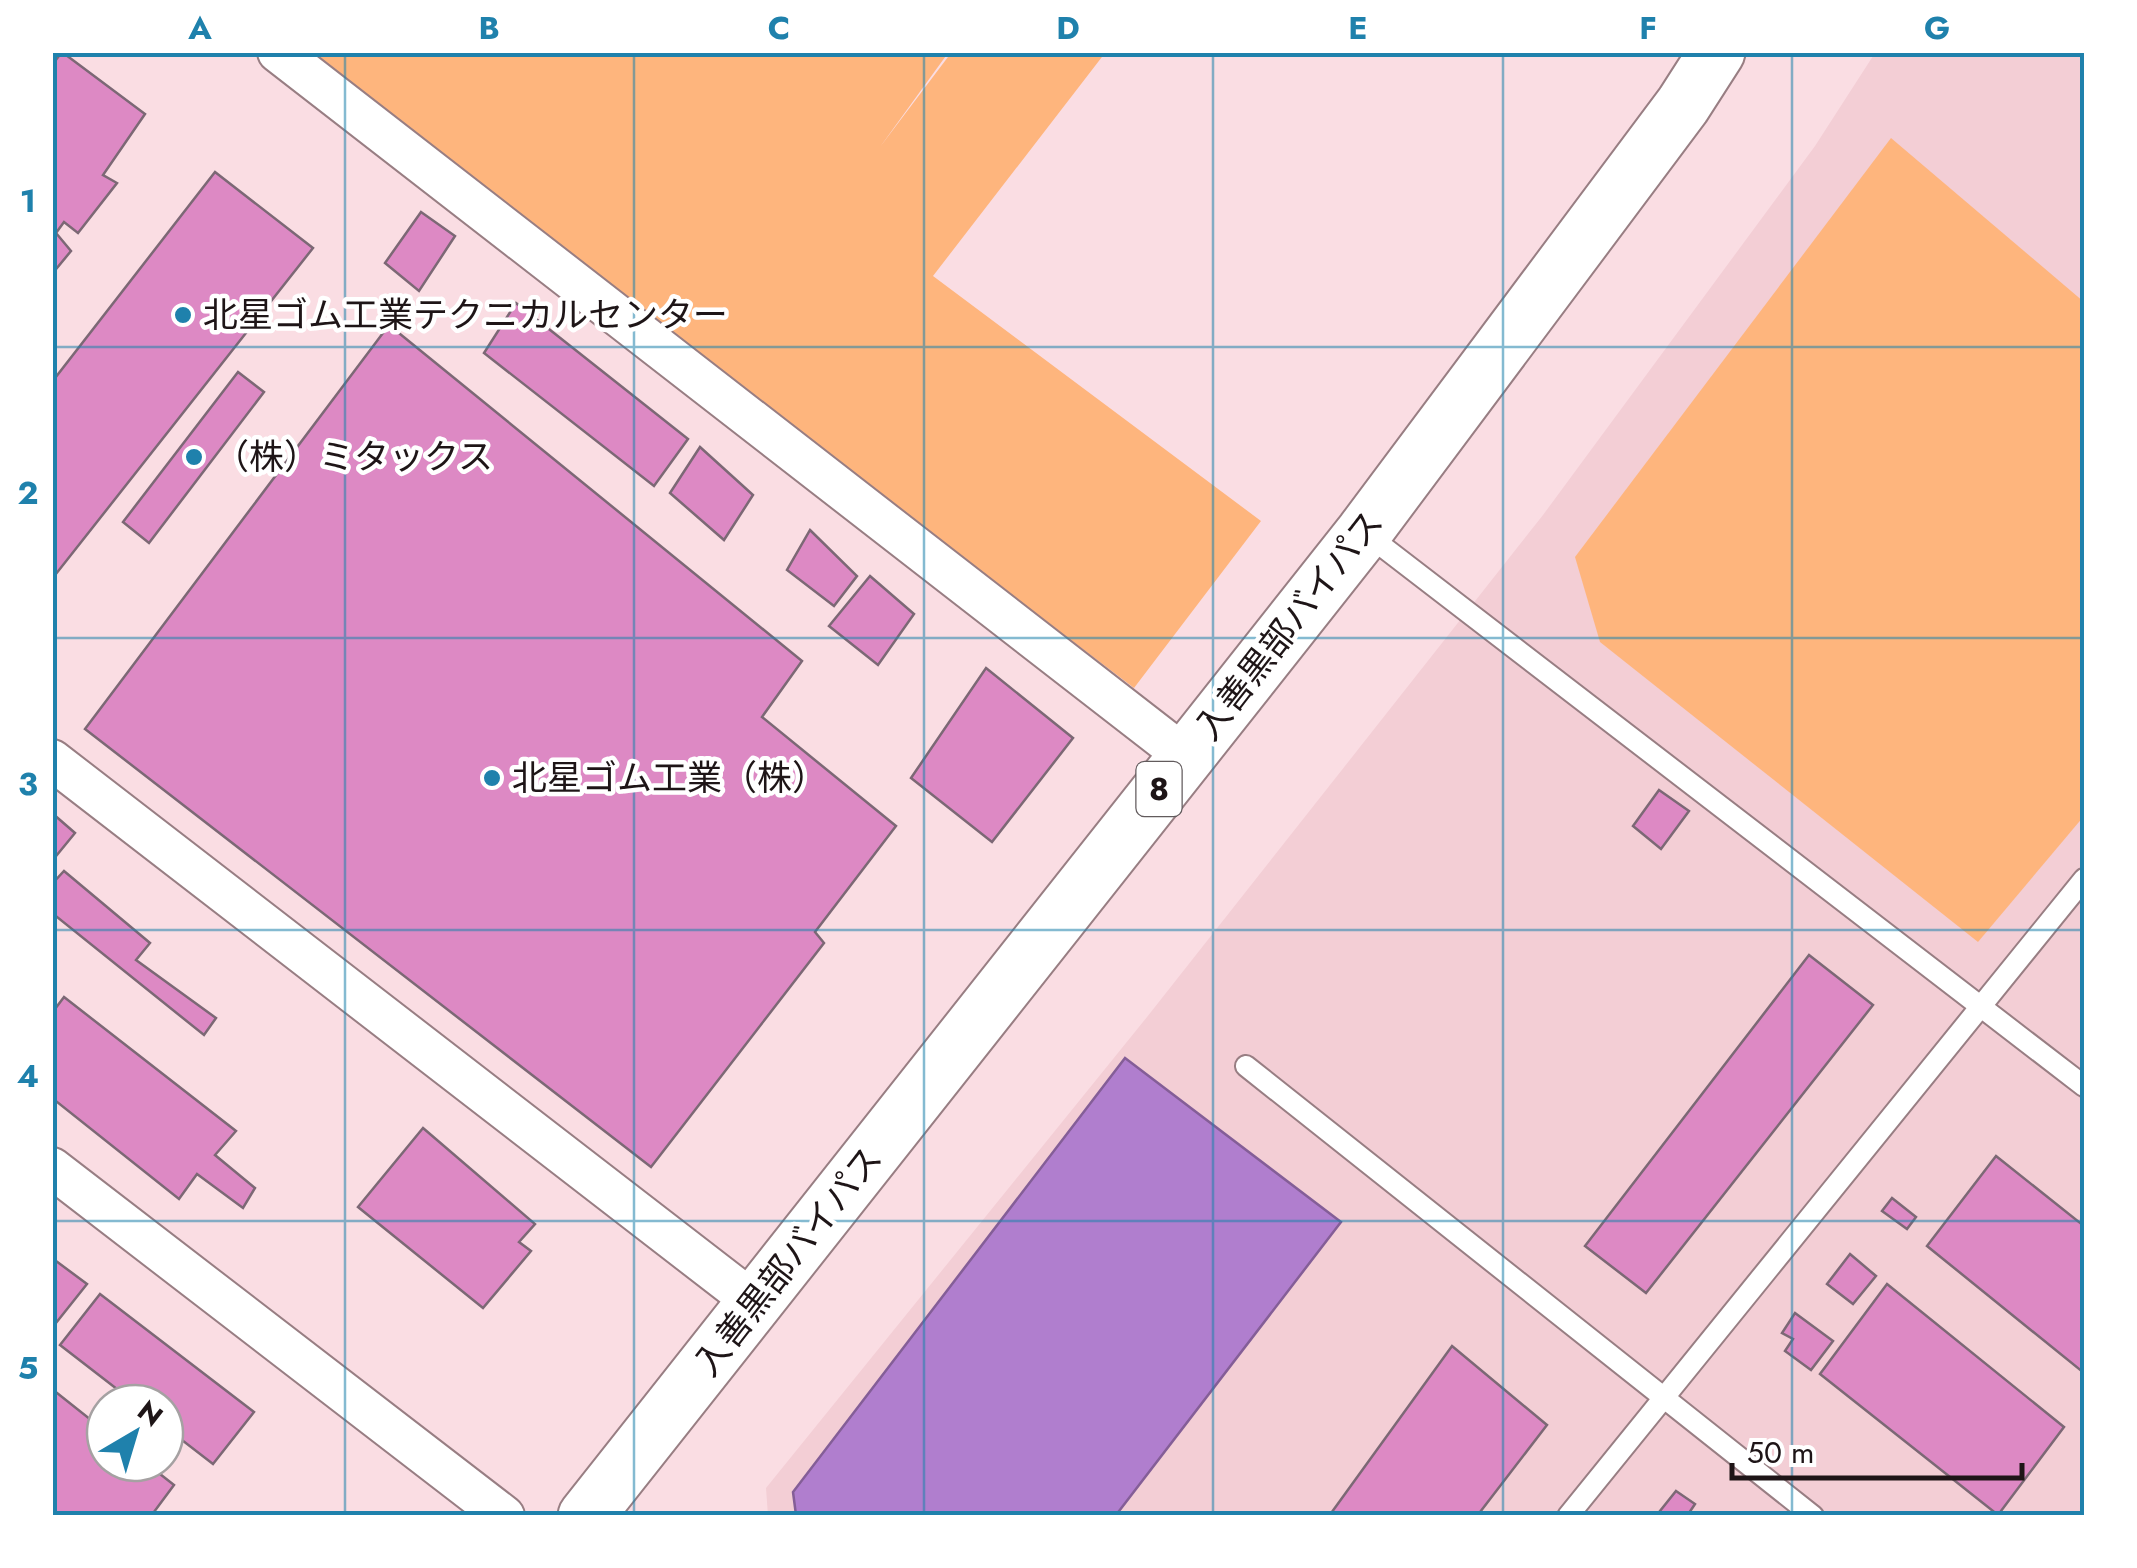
<svg xmlns="http://www.w3.org/2000/svg" width="2137" height="1568" font-family="Jost,'Noto Sans JP',sans-serif">
	<style>
		.built { fill: #f3ced5 }
		.green { fill: #feb57d }
		.water { fill: #b07ece; stroke: #845e97; stroke-width: 2.5 }
		.building { fill: #dd89c4; stroke: #7c6875; stroke-width: 2.5 }
		.lines { fill: none; stroke-linecap: round; stroke-linejoin: round }
		.service-casing { stroke: #987e83; stroke-width: 24 }
		.minor-casing { stroke: #987e83; stroke-width: 44 }
		.trunk-casing { stroke: #987e83; stroke-width: 59 }
		.service { stroke: #fff; stroke-width: 20 }
		.minor { stroke: #fff; stroke-width: 40 }
		.trunk { stroke: #fff; stroke-width: 55 }
		.grid { fill: none; stroke: #1f81ac; stroke-width: 2.5; stroke-opacity: 0.55 }
		.poi-dot { fill: #1f81ac; stroke: #fff; stroke-width: 4 }
		.labels { text-anchor: middle; stroke-width: 9; stroke-linejoin: round; paint-order: stroke }
		.shield { fill: #fff; stroke: #625b5d; stroke-width: 2.5 }
		.shield-label { font-size: 32px; font-weight: bold; fill: #1e1517 }
		.poi-label { font-size: 35px; fill: #1e1517; stroke: #fff; text-anchor: start }
		.street-label { font-size: 35px; fill: #1e1517; stroke: #fff }
		.neatline { fill: none; stroke: #1f81ac; stroke-width: 4 }
		.grid-label { font-size: 32px; text-anchor: middle; font-weight: bold; fill: #1f81ac }
	</style>
	<rect width="100%" height="100%" fill="#fadde3"/>
	<path class="built" d="M1875,53H2084V1515L768,1516L766,1488L1147,1017L1543,515L1815,146Z"/>
	<g class="green">
		<path d="M311,53H948L880,147L951,53H1105L933,276L1261,521L1134,688L715,369Z"/>
		<path d="M1891,138L2084,302V816L1978,942L1600,642L1575,557Z"/>
	</g>
	<path class="water" d="M1125,1058L1341,1222L1116,1515H796L793,1492Z"/>
	<g class="building">
		<path d="M62,52L145,114L103,175L117,183L78,233L64,222L56,233L71,251L52,274V65Z"/>
		<path d="M215,172L313,248L52,579V382Z"/>
		<path d="M421,212L455,236L419,291L385,263Z"/>
		<path d="M516,303L688,439L654,486L484,353Z"/>
		<path d="M389,325L802,661L762,717L896,826L815,932L824,943L651,1167L85,729Z"/>
		<path d="M238,372L264,392L149,543L123,522Z"/>
		<path d="M700,447L753,495L724,540L670,493Z"/>
		<path d="M810,530L857,576L834,606L787,570Z"/>
		<path d="M870,576L914,614L878,665L829,626Z"/>
		<path d="M986,668L1073,738L992,842L911,778Z"/>
		<path d="M1659,790L1689,811L1661,849L1633,826Z"/>
		<path d="M52,813L75,833L52,861Z"/>
		<path d="M64,871L150,943L136,960L216,1018L204,1035L52,913V884Z"/>
		<path d="M1809,955L1873,1005L1646,1293L1585,1246Z"/>
		<path d="M64,997L236,1131L215,1155L255,1188L243,1208L197,1174L179,1199L52,1098V1013Z"/>
		<path d="M423,1128L535,1224L519,1242L531,1251L483,1308L358,1207Z"/>
		<path d="M1996,1156L2084,1226V1373L1927,1246Z"/>
		<path d="M1892,1198L1916,1217L1907,1229L1882,1211Z"/>
		<path d="M1850,1254L1876,1276L1853,1304L1827,1284Z"/>
		<path d="M52,1258L87,1284L52,1328Z"/>
		<path d="M1887,1284L2064,1427L1998,1515L1820,1374Z"/>
		<path d="M100,1294L254,1412L213,1464L165,1427V1403H135L60,1345Z"/>
		<path d="M1795,1313L1833,1341L1811,1370L1785,1351L1793,1339L1782,1333Z"/>
		<path d="M1452,1346L1547,1425L1477,1516H1329Z"/>
		<path d="M52,1389L105,1431V1463H146L174,1485L151,1516H52Z"/>
		<path d="M1676,1491L1695,1504L1687,1516H1656Z"/>
	</g>
	<g class="lines">
		<g class="service-casing">
			<g id="service">
				<path d="M1365,533L2084,1086"/>
				<path d="M1246,1066L1813,1516"/>
				<path d="M1568,1516L2084,879"/>
			</g>
		</g>
		<g class="minor-casing">
			<g id="minor">
				<path d="M278,52L1185,756"/>
				<path d="M52,760L755,1303"/>
				<path d="M52,1168L504,1516"/>
			</g>
		</g>
		<g class="trunk-casing">
			<path id="trunk" d="M586,1516L1364,532L1683,105L1717,52"/>
		</g>
		<use href="#service" class="service"/>
		<use href="#minor" class="minor"/>
		<use href="#trunk" class="trunk"/>
	</g>
	<path class="grid" d="M345,52V1516M634,52V1516M924,52V1516M1213,52V1516M1503,52V1516M1792,52V1516M52,347H2084M52,638H2084M52,930H2084M52,1221H2084"/>
	<g class="poi-dot">
		<circle cx="183" cy="315" r="10"/>
		<circle cx="194" cy="457" r="10"/>
		<circle cx="492" cy="778" r="10"/>
	</g>
	<g class="labels">
		<rect class="shield" x="1136.5" y="762" width="45" height="54" rx="8"/>
		<g class="shield-label">
			<text x="1159" y="800">8</text>
		</g>
		<g class="poi-label">
			<text x="203" y="327">北星ゴム工業テクニカルセンター</text>
			<text x="214" y="469">（株）ミタックス</text>
			<text x="512" y="790">北星ゴム工業（株）</text>
		</g>
		<g class="street-label">
			<text transform="translate(1289 625) rotate(-52)" y="12">入善黒部バイパス</text>
			<text transform="translate(788 1261) rotate(-52)" y="12">入善黒部バイパス</text>
		</g>
	</g>
	<rect width="2137" height="1568" fill="none" stroke="#ffffff" stroke-width="110"/>
	<g transform="translate(135 1433) rotate(38)"><circle r="48" fill="#ffffff" stroke="#a5a1a2" stroke-width="2.5"/>
	<path d="M0-8L18 38L0 25L-18 38Z" fill="#1f81ac"/>
	<text y="-15" font-size="28" font-weight="bold" text-anchor="middle" fill="#1e1517">N</text>
	</g>
	<path d="M1732 1463v15h290v-15" fill="none" stroke="#1e1517" stroke-width="5"/>
	<text x="1747" y="1463" font-size="30" fill="#1e1517" stroke="#ffffff" stroke-width="8" paint-order="stroke">50 m</text>
	<rect x="55" y="55" width="2027" height="1458" class="neatline"/>
	<g class="grid-label">
		<text x="200" y="39">A</text>
		<text x="489" y="39">B</text>
		<text x="779" y="39">C</text>
		<text x="1068" y="39">D</text>
		<text x="1358" y="39">E</text>
		<text x="1648" y="39">F</text>
		<text x="1937" y="39">G</text>
		<text x="28" y="212">1</text>
		<text x="28" y="504">2</text>
		<text x="28" y="795">3</text>
		<text x="28" y="1087">4</text>
		<text x="28" y="1379">5</text>
	</g>
</svg>
